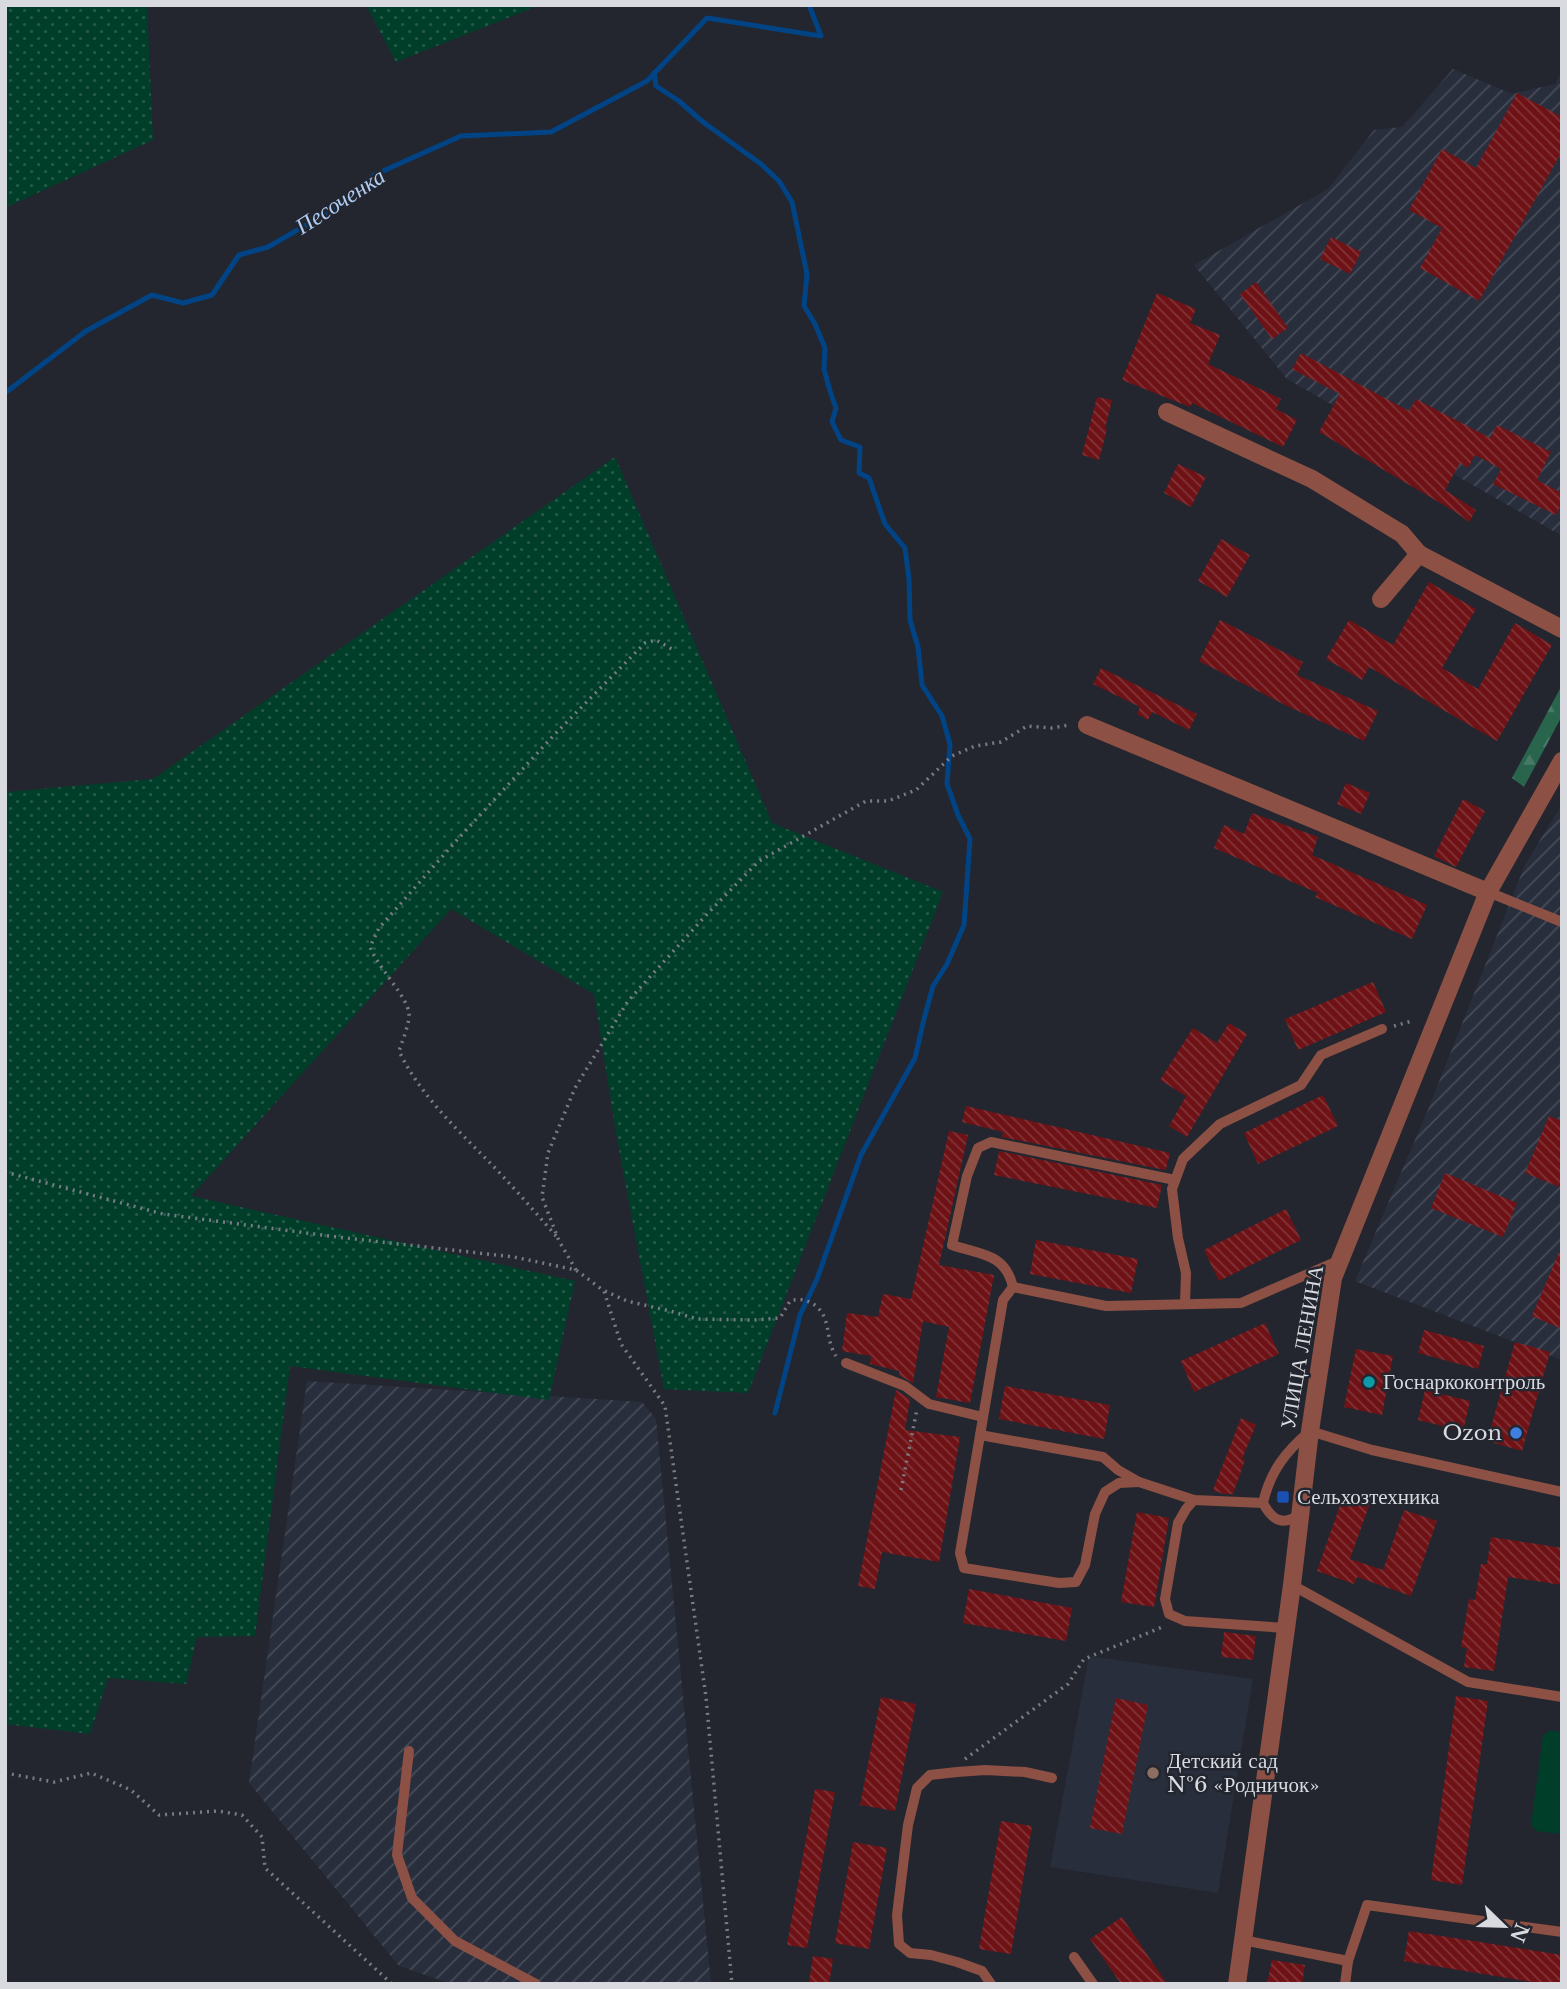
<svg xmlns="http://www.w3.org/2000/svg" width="1567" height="1989" font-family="'Libre Baskerville',serif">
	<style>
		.built { fill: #292e3d }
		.industrial { fill: url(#industrial-furrows) }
		.grass { fill: url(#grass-dots) }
		.forest { fill: url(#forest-firs) }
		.pitch { fill: #013e2a }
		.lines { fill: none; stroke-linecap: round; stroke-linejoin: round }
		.stream { stroke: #004486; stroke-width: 5 }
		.building { fill: url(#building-back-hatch) }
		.path { stroke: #7a7c84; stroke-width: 3.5; stroke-dasharray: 2 5; stroke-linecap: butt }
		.service { stroke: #8c5144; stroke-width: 10 }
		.minor { stroke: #8c5144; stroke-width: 18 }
		.tertiary { stroke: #8c5144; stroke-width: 18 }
		.culture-dot { fill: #0f9aa8; stroke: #23262f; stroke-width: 2.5 }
		.shop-dot { fill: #3f7fe0; stroke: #23262f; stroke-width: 2.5 }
		.transit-dot { fill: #1a4fb4; stroke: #23262f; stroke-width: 2.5 }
		.education-dot { fill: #8d6e63; stroke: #23262f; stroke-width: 2.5 }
		.labels { text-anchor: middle; stroke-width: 5; stroke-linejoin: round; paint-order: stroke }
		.street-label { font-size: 21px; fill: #d8dae0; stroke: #23262f }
		.poi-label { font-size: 21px; fill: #d8dae0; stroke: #23262f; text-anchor: start }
		.water-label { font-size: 23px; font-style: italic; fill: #aeccf2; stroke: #23262f }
	</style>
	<defs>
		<pattern id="industrial-furrows" width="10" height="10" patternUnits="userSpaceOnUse" patternTransform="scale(1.75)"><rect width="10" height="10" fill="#292e3d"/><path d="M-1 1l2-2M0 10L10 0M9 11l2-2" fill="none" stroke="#474c59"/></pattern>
		<pattern id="grass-dots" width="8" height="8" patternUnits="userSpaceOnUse" patternTransform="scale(1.75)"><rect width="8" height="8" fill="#013e2a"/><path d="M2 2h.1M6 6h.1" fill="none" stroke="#255949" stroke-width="1.8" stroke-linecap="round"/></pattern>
		<pattern id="forest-firs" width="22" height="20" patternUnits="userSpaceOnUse" patternTransform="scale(1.75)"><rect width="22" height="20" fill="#29654d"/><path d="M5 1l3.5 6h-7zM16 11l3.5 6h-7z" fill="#477a66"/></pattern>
		<pattern id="building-back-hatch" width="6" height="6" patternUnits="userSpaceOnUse" patternTransform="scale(1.75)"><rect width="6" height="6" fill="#6e1216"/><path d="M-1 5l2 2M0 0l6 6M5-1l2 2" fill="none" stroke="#823438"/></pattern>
	</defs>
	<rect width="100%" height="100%" fill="#23262f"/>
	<path class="built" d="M1089,1656L1253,1679L1218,1893L1050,1867Z"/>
	<g class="industrial">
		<path d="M1453,69L1512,94L1555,84L1562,70V536L1287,379L1194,265L1328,189L1374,130L1402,127Z"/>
		<path d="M1562,804V1360L1355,1281L1429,1107L1525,865Z"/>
		<path d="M307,1381L642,1402L656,1419L711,1984H452L399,1966L249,1783Z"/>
	</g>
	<g class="grass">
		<path d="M5,5H147L153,140L7,207H5Z"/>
		<path d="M366,5H540L396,62Z"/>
		<path d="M615,457L772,823L943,892L748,1393L664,1389L616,1133L594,994L451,909L191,1196L575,1281L549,1400L290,1366L255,1636L197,1637L186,1684L108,1678L90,1734L5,1724V792L153,779Z"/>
	</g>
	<path class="forest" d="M1562,685V716L1524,787L1512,778Z"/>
	<path class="pitch" d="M1551,1730L1562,1733V1834L1536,1831L1531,1825L1543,1735Z"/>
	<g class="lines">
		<g class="stream">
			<path d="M654,73L656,86L679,101L703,122L761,164L779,181L792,202L807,274L804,306L815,324L825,348L824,369L830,391L836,408L832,422L841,440L860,447L859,473L869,478L885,524L905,548L909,579L910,620L918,647L922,685L942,716L950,744L947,784L958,815L970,839L964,925L947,964L933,986L924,1019L915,1058L861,1155L817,1279L800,1315L775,1413"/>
			<path d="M5,393L86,331L152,295L183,303L212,295L239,255L268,247L334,209L374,175L461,136L551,132L647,81L707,18L821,36L809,5"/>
		</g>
	</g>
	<g class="building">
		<path d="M1517,93L1562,117V151L1479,301L1420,268L1442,228L1409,210L1442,149L1476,168Z"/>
		<path d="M1331,237L1361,252L1350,274L1320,259Z"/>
		<path d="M1256,282L1288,328L1272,339L1240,294Z"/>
		<path d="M1157,293L1196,309L1190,323L1220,335L1208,364L1281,399L1276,409L1297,420L1283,447L1192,403L1190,407L1122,380Z"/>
		<path d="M1301,353L1409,411L1416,399L1490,438L1497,425L1551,452L1537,480L1562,493V503L1556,515L1493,484L1501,469L1475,455L1468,468L1460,463L1445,490L1476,510L1469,522L1454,511L1319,432L1340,394L1292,369Z"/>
		<path d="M1097,397L1112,400L1105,429H1107L1099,460L1082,455Z"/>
		<path d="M1178,464L1206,477L1191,507L1164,493Z"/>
		<path d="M1221,539L1250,555L1227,597L1198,581Z"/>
		<path d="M1429,582L1476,609L1442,668L1478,689L1515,623L1552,645L1497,741L1369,667L1362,680L1326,659L1349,620L1393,645Z"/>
		<path d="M1220,620L1303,662L1297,675L1378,711L1364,741L1287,706L1199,661Z"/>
		<path d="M1101,668L1197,714L1189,730L1152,712L1148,720L1137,714L1140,707L1093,684Z"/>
		<path d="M1346,783L1370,793L1361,814L1337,804Z"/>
		<path d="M1463,799L1485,811L1456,867L1434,856Z"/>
		<path d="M1252,813L1318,837L1312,855L1427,905L1412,939L1315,897L1318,893L1214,848L1224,825L1244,834Z"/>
		<path d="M1373,982L1386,1012L1298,1050L1285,1019Z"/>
		<path d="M1229,1023L1247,1034L1187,1137L1169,1126L1186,1096L1160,1080L1193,1028L1217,1043Z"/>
		<path d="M1323,1095L1338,1126L1258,1164L1244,1133Z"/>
		<path d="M966,1106L1170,1153L1166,1169L1165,1170L1002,1137L1003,1132L962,1122Z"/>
		<path d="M1549,1116L1562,1121V1188L1525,1173Z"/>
		<path d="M949,1131L968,1135L939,1265L994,1275L970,1403L936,1397L949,1327L923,1321L913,1383L899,1375V1371L870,1364L871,1356L842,1351L847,1313L878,1317L883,1294L911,1299Z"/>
		<path d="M999,1151L1162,1185L1157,1208L994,1175Z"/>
		<path d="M1445,1173L1517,1203L1503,1237L1431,1208Z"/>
		<path d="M1286,1209L1301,1240L1219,1281L1204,1250Z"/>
		<path d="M1036,1240L1138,1259L1131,1293L1030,1274Z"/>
		<path d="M1562,1245V1329L1532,1316Z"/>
		<path d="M1265,1323L1279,1354L1194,1392L1181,1361Z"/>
		<path d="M1424,1330L1484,1346L1478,1369L1418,1353Z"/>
		<path d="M1515,1342L1550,1352L1522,1451L1487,1441Z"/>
		<path d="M1356,1349L1393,1356L1382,1415L1344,1407Z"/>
		<path d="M1005,1386L1110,1405L1104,1439L999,1419Z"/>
		<path d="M896,1390L910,1399L905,1430L960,1437L939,1562L882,1552L875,1589L858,1586Z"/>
		<path d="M1425,1390L1470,1401L1463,1431L1418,1420Z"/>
		<path d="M1241,1418L1256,1425L1242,1459L1245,1460L1233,1494H1223L1213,1490Z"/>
		<path d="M1344,1494L1370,1503L1350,1559L1383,1570L1404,1510L1437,1521L1411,1596L1357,1577L1354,1584L1317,1571Z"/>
		<path d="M1137,1512L1169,1518L1154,1607L1121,1602Z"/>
		<path d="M1491,1537L1562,1548V1585L1508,1577L1494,1671L1464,1667L1467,1648L1461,1647L1469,1599L1475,1600L1481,1564H1487Z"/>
		<path d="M969,1589L1072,1608L1066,1641L963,1623Z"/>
		<path d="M1224,1632L1256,1636L1253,1660L1221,1657Z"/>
		<path d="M1456,1696L1488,1701L1462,1885L1431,1880Z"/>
		<path d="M881,1697L916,1704L895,1811L860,1805Z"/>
		<path d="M1116,1698L1148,1705L1122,1834L1090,1828Z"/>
		<path d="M815,1789L835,1792L807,1948L787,1945Z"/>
		<path d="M1001,1821L1032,1826L1011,1954L979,1949Z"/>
		<path d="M853,1842L887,1848L869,1949L835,1943Z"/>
		<path d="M1122,1917L1167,1984H1121L1090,1939Z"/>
		<path d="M1409,1931L1562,1955V1984H1545L1404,1961Z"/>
		<path d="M813,1956L833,1959L829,1984L809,1982Z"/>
		<path d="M1272,1960L1305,1965L1302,1984H1267Z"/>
	</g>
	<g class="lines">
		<g class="path">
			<path d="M1394,1026L1412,1021"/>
			<path d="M5,1172L163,1214L337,1237L514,1257L576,1270L604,1291L621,1344L665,1406L706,1697L732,1984"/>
			<path d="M556,1236C536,1213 516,1190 495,1168C460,1132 421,1097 399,1051C402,1042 410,1022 409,1014C408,997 378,968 370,947L379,928L456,841L555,734L645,643L656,640L672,649"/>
			<path d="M576,1270L559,1241L542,1197L548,1153L575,1088L628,1001L709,912L759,861L866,801H888L916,790L952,756L975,746L1001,742L1027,726L1051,728L1070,725"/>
			<path d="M605,1291L627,1301L670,1311L697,1319L754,1320L780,1318L790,1301C803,1296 819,1304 824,1317C830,1330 827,1342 836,1356"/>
			<path d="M901,1490L917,1409"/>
			<path d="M965,1759L1068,1684L1084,1659L1165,1626"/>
			<path d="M5,1773L54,1782L91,1773L131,1790L159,1815L218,1811L242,1815L262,1837L265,1868L392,1984"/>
		</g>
		<g class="service">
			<path d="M1488,892L1562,922"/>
			<path d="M1013,1287C1005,1253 981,1255 952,1245L967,1176L978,1148L991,1142L1175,1180"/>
			<path d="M1185,1303L1186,1273L1178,1238L1172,1189L1183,1159L1220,1124L1301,1085L1321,1055L1382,1029"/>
			<path d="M846,1363L905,1386L929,1404L983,1417"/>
			<path d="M980,1435L1103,1457L1118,1470L1139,1482L1194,1500L1263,1503"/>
			<path d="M1139,1482L1119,1483L1105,1492L1095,1514L1085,1565L1076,1582L1059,1583L964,1568L960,1553L1003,1300L1013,1287L1106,1306L1241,1303L1340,1260"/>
			<path d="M1194,1500L1186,1509L1178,1523L1165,1599L1169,1614L1185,1621L1286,1628"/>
			<path d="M1300,1514C1283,1527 1272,1520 1263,1503C1270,1472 1285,1452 1310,1431L1372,1450L1562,1492"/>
			<path d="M1292,1585L1468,1682L1562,1697"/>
			<path d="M409,1751L397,1855L412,1898L455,1941L536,1984"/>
			<path d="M1243,1940L1348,1961L1367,1905L1562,1932"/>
			<path d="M1074,1957L1093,1984"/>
			<path d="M991,1984L982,1971L957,1962L931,1955L910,1953L899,1944L897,1915L908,1825L917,1788L930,1775L957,1772L985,1770L1025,1772L1052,1778"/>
			<path d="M1345,1984L1348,1961"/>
		</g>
		<g class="minor">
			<path d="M1167,412L1312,479L1402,534L1419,554"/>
			<path d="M1381,599L1419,554L1562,629"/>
			<path d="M1087,725L1488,892"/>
		</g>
		<path class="tertiary" d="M1237,1984L1292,1585L1310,1431L1333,1278L1488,892L1562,761"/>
	</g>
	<circle class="culture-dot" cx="1369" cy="1382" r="7"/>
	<circle class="shop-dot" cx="1516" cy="1433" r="7"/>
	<rect class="transit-dot" x="1276" y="1490" width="14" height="14" rx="3.5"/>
	<circle class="education-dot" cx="1153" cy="1773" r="7"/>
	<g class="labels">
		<g class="street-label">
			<text transform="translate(1302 1347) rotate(-80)" y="7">УЛИЦА ЛЕНИНА</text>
		</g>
		<g class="poi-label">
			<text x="1383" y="1389">Госнаркоконтроль</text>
			<text x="1502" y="1440" text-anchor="end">Ozon</text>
			<text x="1297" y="1504">Сельхозтехника</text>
			<text x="1167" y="1768">Детский сад<tspan x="1167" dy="24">№6 «Родничок»</tspan></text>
		</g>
		<g class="water-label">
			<text transform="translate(340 201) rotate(-33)" y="8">Песоченка</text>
		</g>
	</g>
	<rect width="1567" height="1989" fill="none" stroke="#d8dae0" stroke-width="14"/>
	<g transform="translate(1504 1926) rotate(113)" stroke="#23262f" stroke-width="5" paint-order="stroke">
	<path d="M0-5L12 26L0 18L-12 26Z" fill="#d8dae0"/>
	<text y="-10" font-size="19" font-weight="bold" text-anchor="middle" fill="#d8dae0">N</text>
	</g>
</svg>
